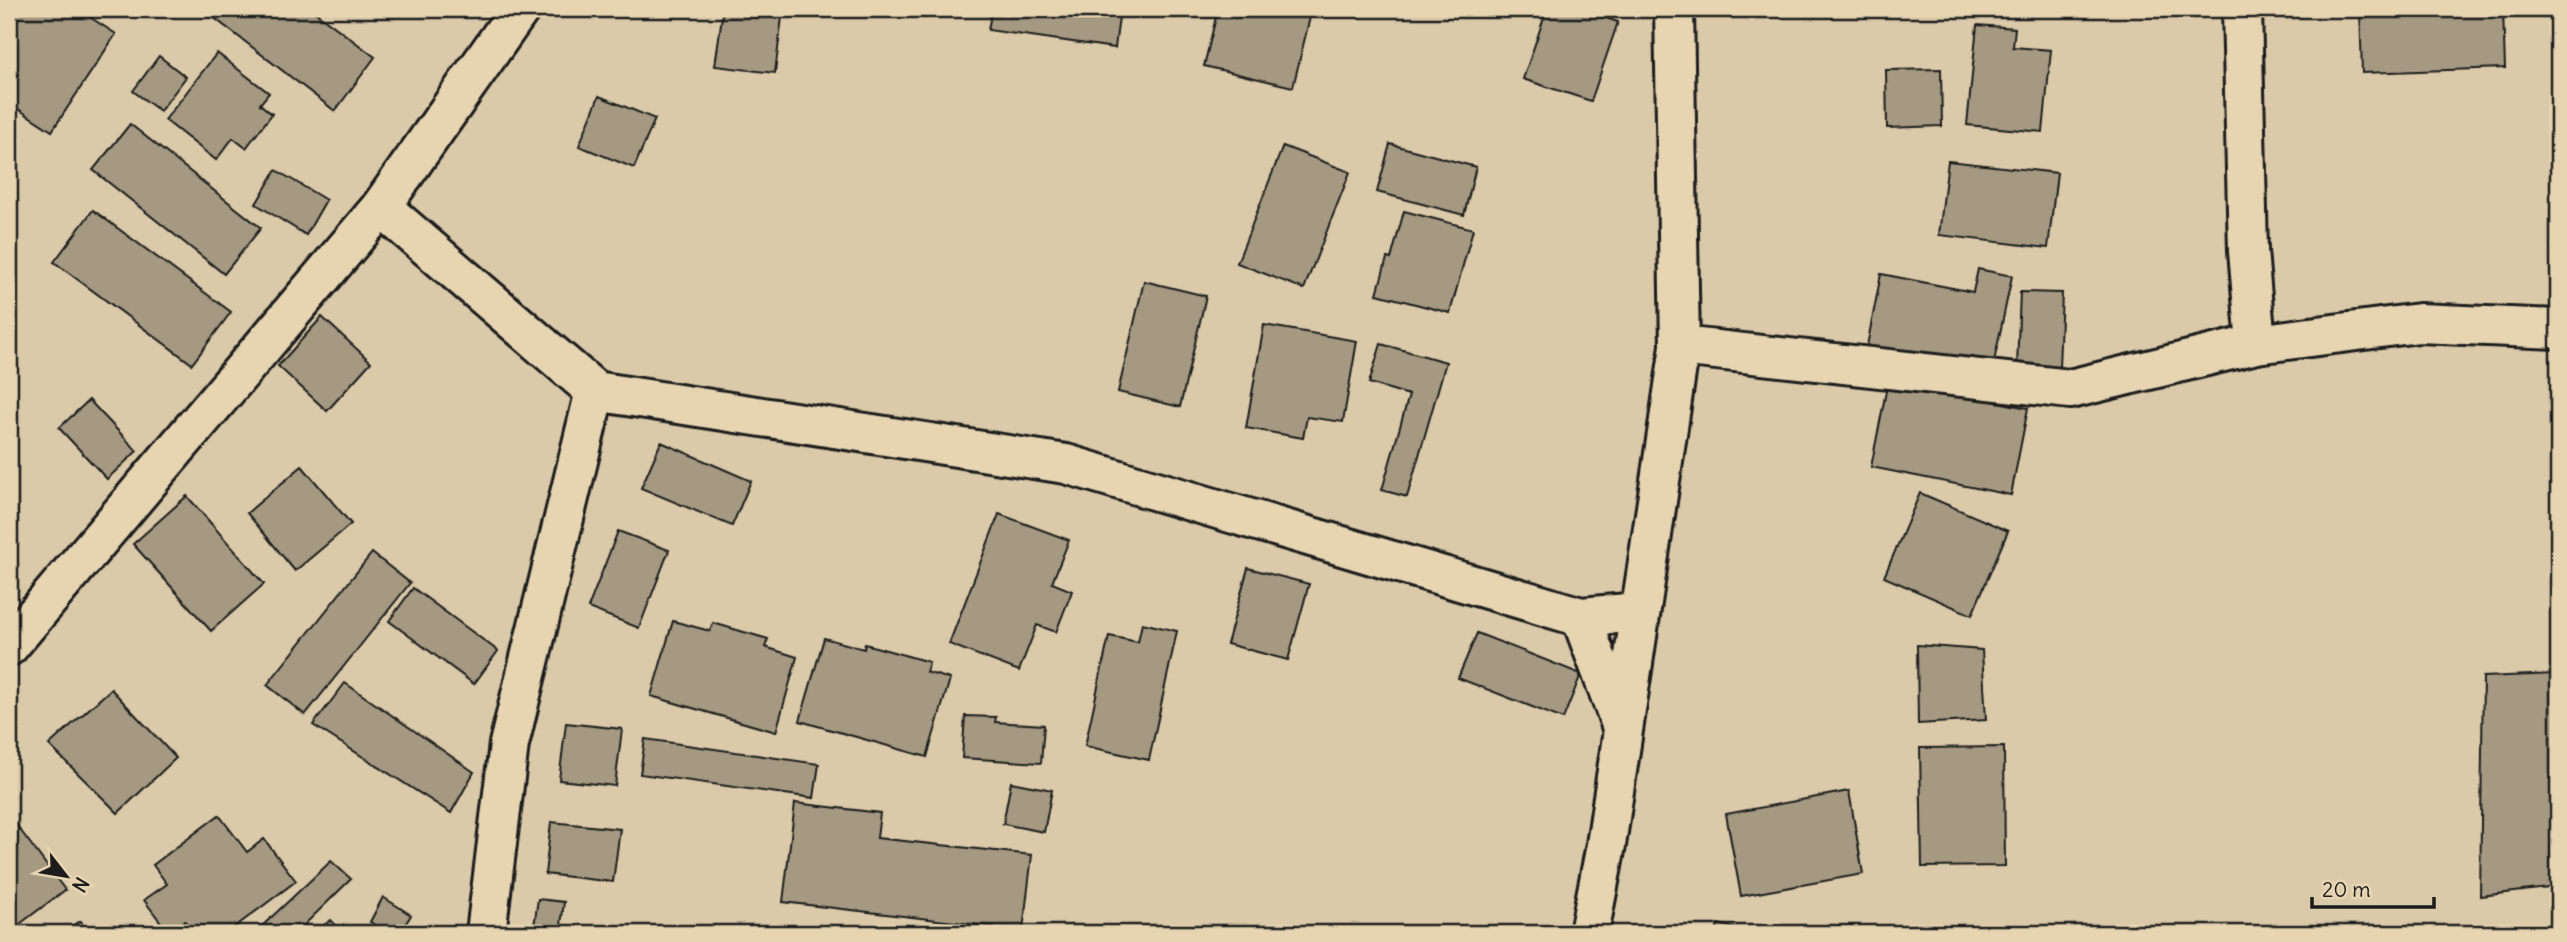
<svg xmlns="http://www.w3.org/2000/svg" width="2567" height="942" font-family="Delius,sans-serif">
	<style>
		.building { fill: #a59981; stroke: #1c1c1c; stroke-width: 2 }
		.lines { fill: none; stroke-linecap: round; stroke-linejoin: round }
		.minor-casing { stroke: #1c1c1c; stroke-width: 44 }
		.minor { stroke: #e7d5b2; stroke-width: 38 }
	</style>
	<rect width="100%" height="100%" fill="#dbcaa9"/>
	<filter id="ink" filterUnits="userSpaceOnUse"><feTurbulence type="fractalNoise" baseFrequency=".0143" numOctaves="2"/><feDisplacementMap in="SourceGraphic" scale="14" xChannelSelector="R" yChannelSelector="G"/><feConvolveMatrix kernelMatrix="1 2 1 2 8 2 1 2 1" color-interpolation-filters="sRGB"/></filter>
	<g filter="url(#ink)">
		<g class="building">
			<path d="M9,9H77L116,34L52,131L9,103V53L16,42L9,38Z"/>
			<path d="M219,9H311L375,57L335,111L213,17Z"/>
			<path d="M723,9H783L775,73L715,66Z"/>
			<path d="M992,9H1120L1115,48L988,30Z"/>
			<path d="M1218,9H1312L1293,87L1204,66Z"/>
			<path d="M1547,9H1578L1618,22L1591,101L1523,79Z"/>
			<path d="M2360,9H2503L2505,68L2362,73Z"/>
			<path d="M1977,25L2015,28L2013,47L2051,50L2043,132L1967,125Z"/>
			<path d="M217,53L269,93L260,104L272,114L246,148L233,138L216,160L165,120Z"/>
			<path d="M159,56L186,77L160,111L133,91Z"/>
			<path d="M1941,69L1942,126L1887,128L1886,70Z"/>
			<path d="M599,96L655,119L634,168L579,146Z"/>
			<path d="M130,124L261,228L224,274L93,170Z"/>
			<path d="M1390,144L1476,167L1464,215L1377,192Z"/>
			<path d="M1283,146L1350,172L1304,289L1237,263Z"/>
			<path d="M1948,161L2057,173L2048,248L1939,235Z"/>
			<path d="M276,170L326,200L306,235L256,204Z"/>
			<path d="M93,210L231,312L192,364L54,262Z"/>
			<path d="M1404,211L1473,229L1450,313L1377,294L1387,258L1391,259Z"/>
			<path d="M1978,269L2012,276L1991,376L1866,351L1881,274L1973,292Z"/>
			<path d="M1144,281L1206,296L1180,407L1118,392Z"/>
			<path d="M2020,292L2062,293L2059,368L2017,367Z"/>
			<path d="M322,317L371,362L327,411L278,366Z"/>
			<path d="M1264,325L1357,341L1343,422L1307,417L1303,438L1246,428Z"/>
			<path d="M1381,344L1446,362L1407,497L1382,490L1409,395L1369,383Z"/>
			<path d="M1888,381L2028,408L2011,495L1871,467Z"/>
			<path d="M89,400L137,451L107,479L59,428Z"/>
			<path d="M661,442L751,481L732,526L641,488Z"/>
			<path d="M302,466L351,524L295,571L247,513Z"/>
			<path d="M1920,493L2008,531L1972,615L1884,577Z"/>
			<path d="M187,496L264,584L211,631L133,544Z"/>
			<path d="M999,514L1069,540L1052,583L1072,591L1056,632L1037,625L1019,671L949,644Z"/>
			<path d="M618,531L669,550L639,628L588,608Z"/>
			<path d="M372,553L410,583L305,715L267,685Z"/>
			<path d="M1248,568L1309,584L1288,660L1227,644Z"/>
			<path d="M413,588L498,651L474,684L389,621Z"/>
			<path d="M673,621L710,631L713,623L768,639L765,647L797,657L776,732L651,696Z"/>
			<path d="M1142,623L1177,631L1149,760L1085,746L1109,636L1138,642Z"/>
			<path d="M1477,633L1581,674L1563,719L1458,678Z"/>
			<path d="M824,638L864,649L865,644L929,662L926,672L950,679L927,757L800,721Z"/>
			<path d="M1917,645L1982,650L1986,720L1918,724Z"/>
			<path d="M2556,674L2557,887L2480,896L2483,677Z"/>
			<path d="M345,683L474,772L451,813L313,725Z"/>
			<path d="M111,689L176,758L118,813L49,745Z"/>
			<path d="M965,716L996,717L995,722L1044,725L1041,763L962,758Z"/>
			<path d="M566,723L622,729L615,786L559,780Z"/>
			<path d="M645,739L819,764L814,798L640,774Z"/>
			<path d="M2004,747L2005,866L1922,867L1920,748Z"/>
			<path d="M1011,782L1052,790L1044,832L1003,824Z"/>
			<path d="M1849,791L1863,874L1741,896L1726,814Z"/>
			<path d="M795,803L880,813L877,838L1032,855L1023,930L783,902Z"/>
			<path d="M9,815L65,890L9,932Z"/>
			<path d="M219,815L247,852L264,839L296,881L227,933H194L185,921L169,933L144,900L167,884L153,865Z"/>
			<path d="M551,822L620,829L613,882L545,874Z"/>
			<path d="M331,861L351,879L296,933H266L260,928Z"/>
			<path d="M383,897L411,915L400,933H388L370,922Z"/>
			<path d="M538,899L564,902L560,933H533Z"/>
			<path d="M331,920L343,933H313Z"/>
			<path d="M81,921L87,933H57Z"/>
			<path d="M1718,924L1757,933H1716Z"/>
		</g>
		<g class="lines">
			<g class="minor-casing">
				<g id="minor">
					<path d="M381,207L595,391L1066,464L1581,617L1640,612"/>
					<path d="M2256,344L2419,323L2558,329"/>
					<path d="M1680,346L2070,389L2256,344L2248,251L2242,9"/>
					<path d="M1581,617L1622,727"/>
					<path d="M9,646L381,207L520,9"/>
					<path d="M486,933L509,744L595,391"/>
					<path d="M1589,933L1606,845L1680,346L1674,9"/>
				</g>
			</g>
			<use href="#minor" class="minor"/>
		</g>
	</g>
	<rect width="2567" height="942" fill="none" stroke="#e7d5b2" stroke-width="35"/>
	<rect x="18" y="18" width="2532" height="907" fill="none" stroke="#1c1c1c" stroke-width="2.5" filter="url(#ink)"/>
	<g transform="translate(66 876) rotate(121)" stroke="#e7d5b2" stroke-width="5" paint-order="stroke">
	<path d="M0-5L12 26L0 18L-12 26Z" fill="#1c1c1c"/>
	<text y="-10" font-size="19" font-weight="bold" text-anchor="middle" fill="#1c1c1c">N</text>
	</g>
	<path d="M2312 897v10h122v-10" fill="none" stroke="#1c1c1c" stroke-width="3.5"/>
	<text x="2322" y="897" font-size="21" fill="#1c1c1c" stroke="#e7d5b2" stroke-width="5" paint-order="stroke">20 m</text>
</svg>
